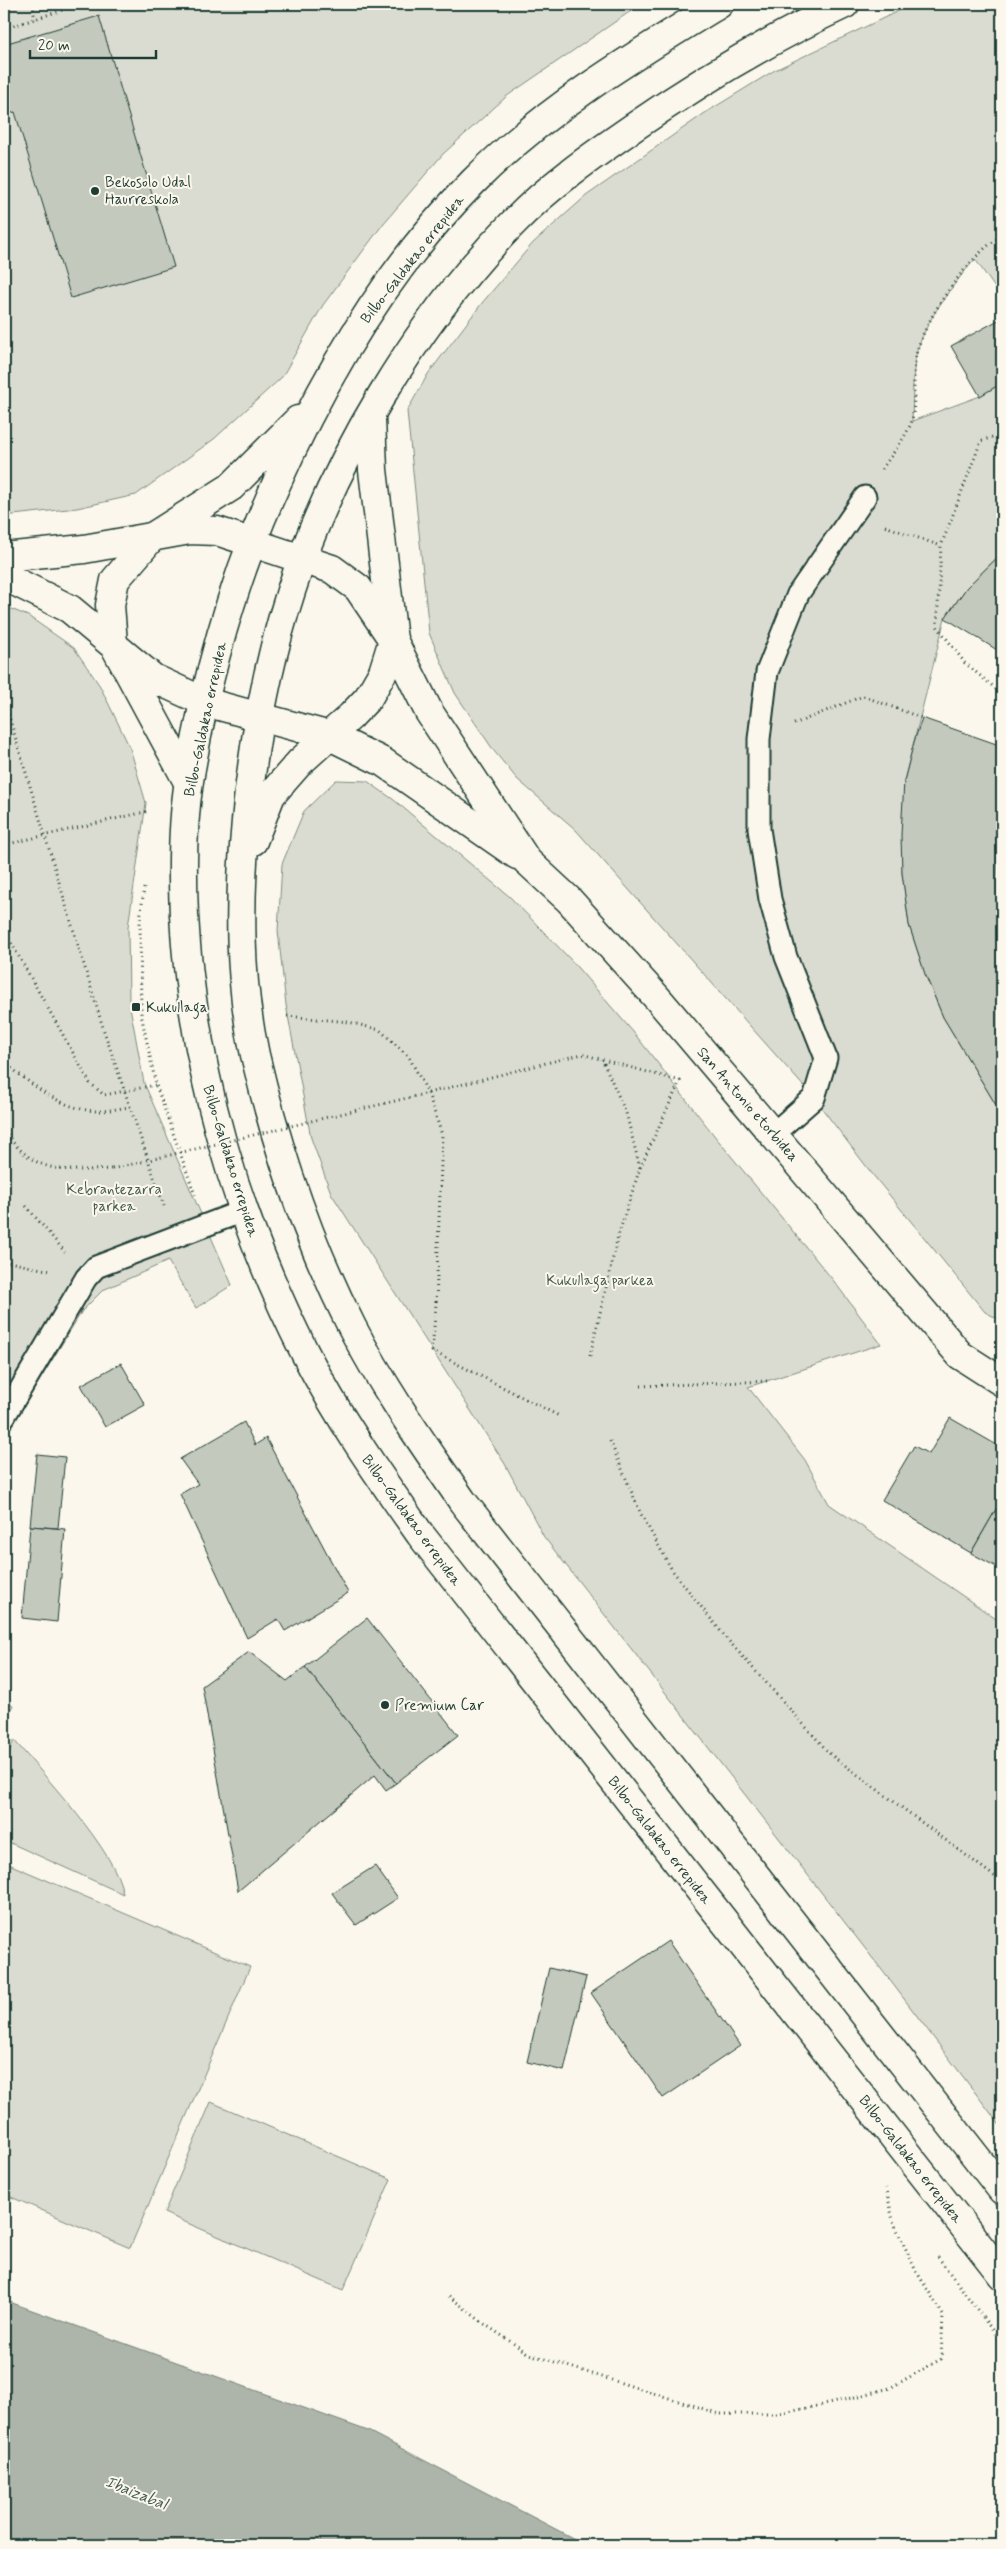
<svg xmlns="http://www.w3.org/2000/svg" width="1006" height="2549" font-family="Mynerve,sans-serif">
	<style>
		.green { fill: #dbdcd1; stroke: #7d8c82 }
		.water { fill: #adb4aa; stroke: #74847b }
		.building { fill: #c4c9be; stroke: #1f3d34 }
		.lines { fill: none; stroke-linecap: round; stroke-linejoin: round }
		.service-casing { stroke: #1f3d34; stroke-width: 25 }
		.minor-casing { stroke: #1f3d34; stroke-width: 31 }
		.trunk-casing { stroke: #1f3d34; stroke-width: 31 }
		.path { stroke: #1f3d34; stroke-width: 3; stroke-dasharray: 1 4; stroke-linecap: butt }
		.service { stroke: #fbf7ec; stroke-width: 21 }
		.minor { stroke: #fbf7ec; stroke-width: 28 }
		.trunk { stroke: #fbf7ec; stroke-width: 28 }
		.path-bridge { stroke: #1f3d34; stroke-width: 3; stroke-dasharray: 1 4; stroke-linecap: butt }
		.poi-dot { fill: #1f3d34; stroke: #fbf7ec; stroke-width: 2 }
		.labels { text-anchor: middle; stroke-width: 4; stroke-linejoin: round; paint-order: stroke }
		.poi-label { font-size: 15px; fill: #1f3d34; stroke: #fbf7ec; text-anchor: start }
		.street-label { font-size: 15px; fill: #1f3d34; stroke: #fbf7ec }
		.park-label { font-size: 15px; fill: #455d53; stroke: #fbf7ec }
		.water-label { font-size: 16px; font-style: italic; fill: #425b52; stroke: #fbf7ec }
	</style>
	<rect width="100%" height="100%" fill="#fbf7ec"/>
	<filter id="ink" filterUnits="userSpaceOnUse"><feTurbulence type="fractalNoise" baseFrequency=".02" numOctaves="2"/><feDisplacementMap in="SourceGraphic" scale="10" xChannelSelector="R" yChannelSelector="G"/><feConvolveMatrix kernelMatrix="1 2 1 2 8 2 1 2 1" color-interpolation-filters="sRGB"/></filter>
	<g filter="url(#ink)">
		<g class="green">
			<path d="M4,4H641L507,96L443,154L383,224L323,305L282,377L214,439L136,495L77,508L4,516Z"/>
			<path d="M913,4H1002V298L975,259C953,285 925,320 916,355C912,376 913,400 912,421L980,396L1002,383V553L967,587L945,618L904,781L902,873L909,925L925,974L943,1017L1002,1115V1321L985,1312L873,1175L814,1098L575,829L517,779L494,751L455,693L429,633L407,411L428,374L482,303L533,243L586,196L705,113L775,70Z"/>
			<path d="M4,606L28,616L74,648L100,686L130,748L146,803L128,927L129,1001L144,1083L232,1285L196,1308L168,1261L103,1290L82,1311L4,1439Z"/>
			<path d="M336,780L367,781L394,800L510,897L570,959L634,1033L717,1139L833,1280L881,1344L748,1387L805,1460L829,1504L1002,1623V2128L892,1983L544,1537L505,1464L331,1193L311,1138L286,1005L278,931L282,864L304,811Z"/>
			<path d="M4,1701L13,1705L4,1725Z"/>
			<path d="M14,1740C43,1775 117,1852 123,1894L4,1840V1764Z"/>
			<path d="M4,1862L250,1967L130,2248L4,2194Z"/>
			<path d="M211,2102L391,2179L343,2290L164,2213Z"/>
		</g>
		<path class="water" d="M4,2300L368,2431L586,2545H4Z"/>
		<g class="building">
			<path d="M99,16L174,267L71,298L15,112L4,115V44Z"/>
			<path d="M1002,318V383L980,396L951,346Z"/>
			<path d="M1002,553V653L945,618L967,587Z"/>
			<path d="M922,718L1002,746V781L998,797L996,836L1002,906V1115L943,1017L925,974L909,925L902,873L901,835L904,781L914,742Z"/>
			<path d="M121,1363L145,1405L105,1427L81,1385Z"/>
			<path d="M950,1418L1002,1448V1499L971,1553L882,1500L914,1446L929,1454Z"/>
			<path d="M244,1422L255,1445L266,1438L348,1593L285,1631L278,1619L247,1638L180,1494L198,1484L180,1459Z"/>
			<path d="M37,1454L65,1457L58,1528L30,1526Z"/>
			<path d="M1002,1499V1570L971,1553Z"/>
			<path d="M30,1526L65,1529L57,1622L22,1618Z"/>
			<path d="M367,1618L458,1735L396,1783L305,1667Z"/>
			<path d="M249,1652L287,1681L305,1667L396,1783L386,1790L375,1775L238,1891L202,1686Z"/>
			<path d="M375,1866L398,1898L356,1925L332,1893Z"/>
			<path d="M668,1941L740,2046L663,2098L591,1993Z"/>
			<path d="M549,1968L586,1977L564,2071L527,2062Z"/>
		</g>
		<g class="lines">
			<g class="service-casing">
				<g id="service">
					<path d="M773,1134L814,1098L826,1058L786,957L770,899L759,829V739L767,672L798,594L865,497"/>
					<path d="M4,1417L86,1278L96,1267L243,1211"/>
				</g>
			</g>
			<g class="minor-casing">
				<path id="minor" d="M527,861L569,900L659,1000L960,1355L1002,1382"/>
			</g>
			<g class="trunk-casing">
				<g id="trunk">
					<path d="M719,4C634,56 544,110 473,182C387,269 323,378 274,489C233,581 205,681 189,781C182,825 182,871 184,915C192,1068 236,1217 305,1353C338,1417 379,1476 420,1534L1002,2275"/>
					<path d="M845,4C770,39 702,80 634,127C592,156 550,185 514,222C419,318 332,462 291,591C267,665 253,743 246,821C239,899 238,978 255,1055C277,1149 308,1241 352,1327C384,1389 424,1445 463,1502L1002,2190"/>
					<path d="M4,557L84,549L190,530L217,531L332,569L358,588L393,640L429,712L527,861"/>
					<path d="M4,576L70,609L153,678L205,702L330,736L383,762L517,855"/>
					<path d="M188,782L113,643L110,605L115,580L152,537L231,487L298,420"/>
					<path d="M253,841L271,795L300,762L351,716L368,698L383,672L393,640L373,470L371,418"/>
				</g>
			</g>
			<g class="path">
				<path d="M32,4L35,19"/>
				<path d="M4,29L81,4"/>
				<path d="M1002,436H995L981,441L941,546L937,626L965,663L1002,694"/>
				<path d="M882,469C890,457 909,433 912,420C916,399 912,376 916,355C924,319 970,253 1002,236"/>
				<path d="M885,526L941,546"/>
				<path d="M4,700L104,1031L164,1206"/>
				<path d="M794,724L863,696L922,718"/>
				<path d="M4,845L149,811"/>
				<path d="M144,888L140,920L141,1014L156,1085L195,1195"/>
				<path d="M4,930L90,1083L104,1095L156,1085"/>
				<path d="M287,1016L349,1022L380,1030L409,1057L428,1093L442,1135L436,1304L432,1351L559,1416"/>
				<path d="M4,1062C30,1083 62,1111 99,1111C109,1111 120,1108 130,1107"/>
				<path d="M428,1093L582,1054L680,1081L640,1168"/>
				<path d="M4,1131C36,1175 62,1171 112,1169"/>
				<path d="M26,1206L65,1252"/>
				<path d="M4,1218V1214"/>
				<path d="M4,1261L51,1271"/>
				<path d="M590,1356L618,1236L640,1168L626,1113L602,1059"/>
				<path d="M641,1386L769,1381"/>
				<path d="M610,1441L641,1514L672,1570L726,1638L831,1755L1002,1882"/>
				<path d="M938,2257L1002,2343"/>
				<path d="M449,2296L483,2323L529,2354L720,2414H778L832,2403L890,2388L941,2359L943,2315L915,2269L893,2221L886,2188"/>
			</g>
			<use href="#service" class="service"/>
			<use href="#minor" class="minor"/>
			<use href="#trunk" class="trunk"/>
			<path class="path-bridge" d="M112,1169L428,1093"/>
		</g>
	</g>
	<g class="poi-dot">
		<circle cx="95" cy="191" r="5"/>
		<rect x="131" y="1002" width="10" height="10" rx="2.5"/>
		<circle cx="385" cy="1705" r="5"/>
	</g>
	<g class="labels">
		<g class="poi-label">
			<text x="105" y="187">Bekosolo Udal<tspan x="105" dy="17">Haurreskola</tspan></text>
			<text x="146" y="1012">Kukullaga</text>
			<text x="395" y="1710">Premium Car</text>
		</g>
		<g class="street-label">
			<text transform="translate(412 259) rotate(-52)" y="5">Bilbo-Galdakao errepidea</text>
			<text transform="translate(205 719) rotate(-78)" y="5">Bilbo-Galdakao errepidea</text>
			<text transform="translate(748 1104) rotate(49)" y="5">San Antonio etorbidea</text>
			<text transform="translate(231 1161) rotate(73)" y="5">Bilbo-Galdakao errepidea</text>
			<text transform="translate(412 1520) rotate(54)" y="5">Bilbo-Galdakao errepidea</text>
			<text transform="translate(660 1840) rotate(52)" y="5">Bilbo-Galdakao errepidea</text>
			<text transform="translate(911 2159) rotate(52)" y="5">Bilbo-Galdakao errepidea</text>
		</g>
		<g class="park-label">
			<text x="114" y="1194">Kebrantezarra<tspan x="114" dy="17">parkea</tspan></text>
			<text x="600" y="1285">Kukullaga parkea</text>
		</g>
		<g class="water-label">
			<text transform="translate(137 2492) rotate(22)" y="6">Ibaizabal</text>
		</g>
	</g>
	<rect width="1006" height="2549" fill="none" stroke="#fbf7ec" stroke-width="20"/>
	<rect x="10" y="10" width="986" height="2529" fill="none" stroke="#1f3d34" stroke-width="2" filter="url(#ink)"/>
	<path d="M30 50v8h126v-8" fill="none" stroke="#1f3d34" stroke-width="2.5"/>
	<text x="38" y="50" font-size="15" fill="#1f3d34" stroke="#fbf7ec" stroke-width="4" paint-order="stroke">20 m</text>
</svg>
